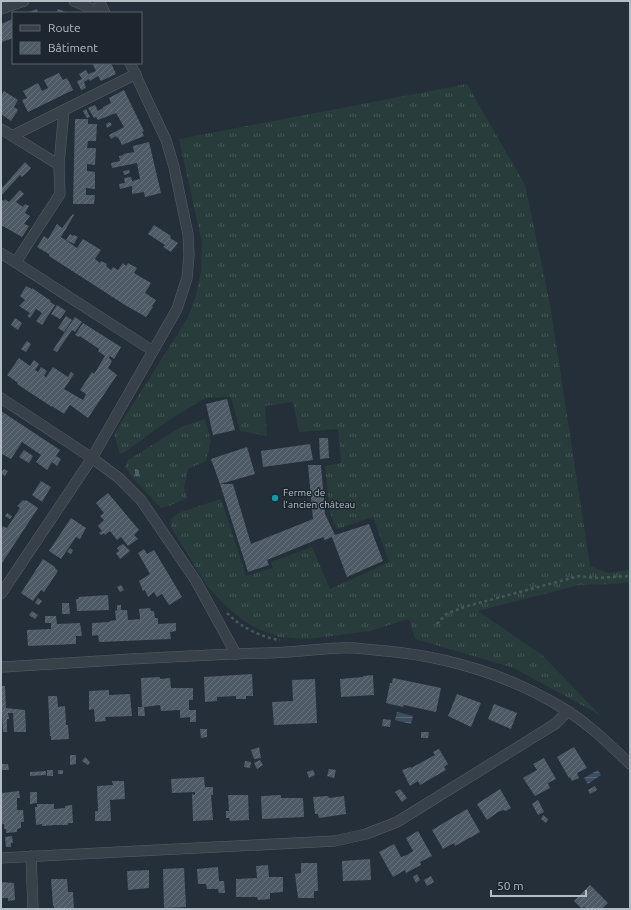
<svg xmlns="http://www.w3.org/2000/svg" width="631" height="910" font-family="Ubuntu,sans-serif">
	<style>
		.grass { fill: url(#grass-tufts) }
		.water { fill: url(#water-rules) }
		.building { fill: url(#building-hatch) }
		.lines { fill: none; stroke-linecap: round; stroke-linejoin: round }
		.street-casing { stroke: #565f68; stroke-width: 11 }
		.path { stroke: #46595a; stroke-width: 2.5; stroke-dasharray: 3 3; stroke-linecap: butt }
		.street { stroke: #38414a; stroke-width: 10 }
		.culture-dot { fill: #0f9aa8; stroke: #1d262f; stroke-width: 1.5 }
		.labels { text-anchor: middle; stroke-width: 3; stroke-linejoin: round; paint-order: stroke }
		.poi-label { font-size: 10px; fill: #b4bcc5; stroke: #1d262f; text-anchor: start }
	</style>
	<defs>
		<pattern id="grass-tufts" width="24" height="20" patternUnits="userSpaceOnUse"><rect width="24" height="20" fill="#283c3b"/><path d="M3 7l-1-3M5 7V3M7 7l1-3M15 17l-1-3M17 17v-4M19 17l1-3" fill="none" stroke="#455656"/></pattern>
		<pattern id="water-rules" width="6" height="5" patternUnits="userSpaceOnUse"><rect width="6" height="5" fill="#3c4e61"/><path d="M0 2.5h6" fill="none" stroke="#566676"/></pattern>
		<pattern id="building-hatch" width="6" height="6" patternUnits="userSpaceOnUse"><rect width="6" height="6" fill="#4e5a65"/><path d="M-1 1l2-2M0 6l6-6M5 7l2-2" fill="none" stroke="#65707a"/></pattern>
	</defs>
	<rect width="100%" height="100%" fill="#252f39"/>
	<g class="grass">
		<path d="M467,84L525,185L550,304L590,566L608,573L630,570V582L613,584L579,585L478,611L542,655L600,715L514,668L415,639L409,619L370,631L308,639L279,637L258,629L244,621L228,608L207,586L171,527V519L178,513L221,499L246,576L273,568L271,562L312,547L330,589L389,562L373,517L337,529L330,513L325,466L341,463L338,429L299,432L293,402L265,406L267,436L240,431L231,397L205,398L166,422L125,452L120,454L114,434L187,319L195,299L201,271L202,243L179,139Z"/>
		<path d="M205,419L211,442L206,461L188,469L184,487L187,498L169,506L161,508L132,477L125,467L128,460L181,427Z"/>
	</g>
	<g class="water">
		<path d="M397,712L413,716L411,724L395,720Z"/>
		<path d="M598,770L601,775L588,784L584,778Z"/>
	</g>
	<g class="building">
		<path d="M37,9L38,13H27Z"/>
		<path d="M58,9L68,13H56Z"/>
		<path d="M13,19V38L2,42L1,24Z"/>
		<path d="M92,63H111L116,74L101,81L98,76L90,81L89,79L84,82L86,88L81,90L77,81L82,79L79,74L86,70L88,74L96,71Z"/>
		<path d="M59,73L63,80L67,78L73,90L28,112L22,100L27,98L23,91L38,83L42,91L48,88L44,80Z"/>
		<path d="M124,90L144,131L142,132L144,136L122,145L118,137L117,138L116,136L111,139L109,135L124,127L116,113L98,120L96,117L94,118L88,108L95,105L98,111L103,108V107L111,103L109,98Z"/>
		<path d="M4,91L18,100L14,107L18,110L11,121L1,114V96Z"/>
		<path d="M86,109L90,117L87,118L83,111Z"/>
		<path d="M75,119H88V124H97L96,141H88L87,148H96L95,165L87,164V171L95,172V189L86,188V195H95L94,204H73Z"/>
		<path d="M110,122L112,125L107,128L106,124Z"/>
		<path d="M149,142L161,193L145,197L144,192L132,194V186L120,189L119,184L125,183L124,178L131,177L132,181L140,179L137,163L112,168L111,163L120,161L119,156L124,155L123,154L134,152L133,146Z"/>
		<path d="M25,162L31,168L22,177L20,175L1,196V185L3,187Z"/>
		<path d="M129,170L130,173L124,175L123,171Z"/>
		<path d="M20,190L24,194L16,202L23,207L25,204L29,206L25,213L30,216L24,224L29,226L22,237L1,225V199L4,201L5,199L9,202Z"/>
		<path d="M73,214L74,215L61,237L77,248L83,239L101,250L95,259L100,263L101,261L107,264L106,266L111,270L113,267L118,270L123,263L126,266L128,263L137,268L134,273L151,283L145,293L156,300L152,306L153,307L146,317L125,305L49,256V254L37,247L44,236L48,239L57,224L62,228Z"/>
		<path d="M154,225L171,236L170,238L178,243L171,252L163,247L165,245L148,234Z"/>
		<path d="M70,234L73,236L74,235L78,237L74,244L66,240Z"/>
		<path d="M26,286L32,289V288L51,301L50,302L55,305L42,325L36,321L42,313L36,309L30,318L27,316L30,313L19,306L25,300L20,296Z"/>
		<path d="M57,305L66,311L60,319L51,314Z"/>
		<path d="M66,316L72,320L64,332L58,328Z"/>
		<path d="M75,317L82,322L75,332L72,330L57,352L53,350Z"/>
		<path d="M15,318L22,323L18,330L11,325Z"/>
		<path d="M83,323L121,347L114,359L110,356L109,358L112,361L108,368L117,375L88,418L70,405L64,414L52,406V407L17,384L18,383L7,375L19,358L30,366L34,360L39,364L35,370L38,372L41,367L47,371L44,376L46,377L53,367L68,377L71,372L74,374L64,389L83,400L86,394L80,390L92,372L94,374L105,356L98,351L99,349L80,336L79,337L75,335Z"/>
		<path d="M27,341L31,344L26,352L21,349Z"/>
		<path d="M227,399L235,430L213,435L206,404Z"/>
		<path d="M1,411L60,450L56,456L61,459L57,466L52,462L47,470L36,462L41,455L22,442L11,459L2,454L1,456Z"/>
		<path d="M319,438H328L329,458L320,459Z"/>
		<path d="M310,444L313,460L263,467L261,451Z"/>
		<path d="M247,447L255,474L220,484L211,459Z"/>
		<path d="M24,450L33,456L29,463L19,457Z"/>
		<path d="M308,465H321L325,514L335,535L369,524L383,561L347,577L332,537L325,540L323,537L267,560L269,565L248,572L220,484H233L251,544L313,519Z"/>
		<path d="M4,469L8,471L5,476L1,473Z"/>
		<path d="M135,469L139,470V476H135Z"/>
		<path d="M41,481L51,487L42,502L32,495Z"/>
		<path d="M108,493L139,530L134,535L138,539L128,546L121,537L117,540L110,531L105,535L104,533L101,535L99,533L102,531L98,526L104,520L100,516L104,513L96,503Z"/>
		<path d="M23,500L25,501L26,500L38,508L2,563L1,562V530L3,526L7,528L20,508L17,506Z"/>
		<path d="M7,513L12,516L10,519L5,516Z"/>
		<path d="M71,518L86,528L80,539L76,537L61,559L49,551Z"/>
		<path d="M123,544L130,551L120,559L116,553L119,551L117,548Z"/>
		<path d="M70,548L73,550L71,554L67,552Z"/>
		<path d="M144,549L147,554L154,550L182,597L169,605L162,594L157,597L154,592L148,597L145,590L143,591L139,581L150,574L138,553Z"/>
		<path d="M43,559L55,567V568L58,571L44,592L41,590L33,601L21,593Z"/>
		<path d="M121,585L124,590L120,592L117,587Z"/>
		<path d="M108,595L109,610L77,611L76,599H79L78,597Z"/>
		<path d="M38,598L42,601L39,605L35,603Z"/>
		<path d="M62,603H69L70,614H62Z"/>
		<path d="M117,605H121V610H127L128,620L140,619L139,609L150,608L151,611H154L155,618H158V624L176,623V631L170,632L171,639L99,642L98,635L92,636V623L110,622V621L116,620L115,611L117,610Z"/>
		<path d="M32,611L38,615L35,619L29,615Z"/>
		<path d="M45,616H56L57,624L80,623L82,636H76V644L28,646L27,630L51,629V623H45Z"/>
		<path d="M252,674L253,696H246V699H236V696L217,697V701L205,702L204,677Z"/>
		<path d="M373,675L374,695L341,697L340,679L363,677V676Z"/>
		<path d="M160,677V679L170,678L171,688H193V700H189V710H196V722H190V717L180,718V710L161,711L160,705L144,707L145,716H138V707H142L141,678Z"/>
		<path d="M393,678L441,688L436,712L404,705L403,707L386,703L390,683H392Z"/>
		<path d="M315,679L317,723L274,725L272,702L293,701L292,680Z"/>
		<path d="M1,686H5L6,708L25,710L26,732H14L13,713H8L9,719H7V732H3L2,713H1Z"/>
		<path d="M109,690V695L130,694L132,716L105,717L106,721L95,722L94,709L89,710V691Z"/>
		<path d="M457,694L481,703L471,727L448,716Z"/>
		<path d="M48,696H57L58,707L65,706L66,725H68L69,739L51,740V736H50Z"/>
		<path d="M494,704L517,713L511,729L488,719Z"/>
		<path d="M383,719L391,720L390,727L382,726Z"/>
		<path d="M200,729H207V737L201,738Z"/>
		<path d="M421,732H429L428,738H421Z"/>
		<path d="M259,747L261,758L254,759L251,750Z"/>
		<path d="M574,747L587,768L577,773L579,778L572,781L570,777L569,778L557,757Z"/>
		<path d="M439,749L448,764L444,767L446,770L420,785L418,781L410,786L402,770L411,767V768L435,755L433,752Z"/>
		<path d="M70,755H76V764L70,765Z"/>
		<path d="M85,757L90,762L88,765L82,761Z"/>
		<path d="M544,758L556,779L548,783L550,788L535,796L523,778L537,770L533,764Z"/>
		<path d="M260,760L263,765L257,769L254,763Z"/>
		<path d="M245,761L251,762L250,768L244,767Z"/>
		<path d="M1,764H8L9,770H1Z"/>
		<path d="M329,769L336,770L334,778L327,776Z"/>
		<rect x="47" y="770" width="6" height="6"/>
		<rect x="58" y="770" width="5" height="4"/>
		<path d="M313,770L315,775L309,778L307,772Z"/>
		<path d="M46,771V775L30,776V772Z"/>
		<path d="M204,777L205,787H213V795H211L213,820L193,821L192,794L195,795V792L172,793L171,779Z"/>
		<path d="M112,781H124L125,799L110,800L111,821H95V811H98L97,786L113,785Z"/>
		<path d="M595,786L597,790L590,794L588,790Z"/>
		<path d="M400,789L407,798L402,802L395,792Z"/>
		<path d="M500,789L511,808L506,811L503,810L498,812L487,820L477,804Z"/>
		<path d="M19,791L20,798H17V810H23L24,822H21V828L17,829V832L6,833V829H4V824H2V793Z"/>
		<path d="M30,792H37V803L30,804Z"/>
		<path d="M228,795H248L249,820L230,821L229,818H226V811H229Z"/>
		<path d="M281,795V798H303L304,817L262,819L261,796Z"/>
		<path d="M328,796L329,798L344,796L346,814L319,818L318,814H315L313,797Z"/>
		<path d="M538,800L544,812L538,815L532,804Z"/>
		<path d="M37,804H54V809L65,808V806L72,805L73,823H68V825H55L42,826V824L36,825L35,807H37Z"/>
		<path d="M467,809L480,832L455,846L454,843L443,849L432,830Z"/>
		<path d="M543,815L548,819L546,823L541,819Z"/>
		<path d="M418,831L432,856L420,862L421,865L406,873L405,870L393,877L379,852L394,844L401,857L407,855L413,851L406,838Z"/>
		<path d="M12,836L13,843H11V847H6L5,837Z"/>
		<path d="M370,859L371,880L343,881L342,861Z"/>
		<path d="M301,863H317L318,891H314V898H298L295,874L301,873Z"/>
		<path d="M268,865L269,877H283V892L270,893V899L258,900L257,897H236V879L257,878L256,866Z"/>
		<path d="M218,867L219,881H224L225,893H219L218,889H207L206,884H198L197,869Z"/>
		<path d="M184,868L186,907L164,908L163,869Z"/>
		<path d="M149,870V888L128,890L127,871Z"/>
		<path d="M417,874L420,880L416,883L413,877Z"/>
		<path d="M431,876L434,882L427,886L424,880Z"/>
		<path d="M51,879H67L68,892H73L74,909H54V906H53Z"/>
		<path d="M1,882L14,883L15,900L8,901V898H1Z"/>
		<path d="M590,885L608,903L602,909H587L584,907L582,909L574,901Z"/>
	</g>
	<g class="lines">
		<g class="street-casing">
			<g id="street">
				<path d="M74,1L101,13"/>
				<path d="M99,1L105,13"/>
				<path d="M1,9L24,1"/>
				<path d="M1,129L59,165L60,194L16,262"/>
				<path d="M12,136L136,74"/>
				<path d="M59,165L64,110"/>
				<path d="M1,253L153,351"/>
				<path d="M1,398L92,458L119,478L141,500L196,581L236,654"/>
				<path d="M1,594L92,458L177,309L187,278L189,255L188,234L174,167L166,140L130,63"/>
				<path d="M1,667C89,662 178,655 266,653C291,653 315,649 339,648C351,647 363,649 375,650C442,655 503,672 561,707C587,722 608,743 630,764"/>
				<path d="M31,856L33,909"/>
				<path d="M1,858L335,841L366,834L397,822L555,724L568,711"/>
			</g>
		</g>
		<g class="path">
			<path d="M227,613C239,626 262,638 280,640"/>
			<path d="M437,624L446,614L464,607L579,576L595,578L630,576"/>
		</g>
		<use href="#street" class="street"/>
	</g>
	<circle class="culture-dot" cx="275" cy="498" r="4"/>
	<g class="labels">
		<g class="poi-label">
			<text x="283" y="496">Ferme de<tspan x="283" dy="12">l'ancien château</tspan></text>
		</g>
	</g>
	<rect width="631" height="910" fill="none" stroke="#b4bcc5" stroke-width="4"/>
	<rect x="12" y="12" width="130" height="52" fill="#1d262f" stroke="#59626b"/>
	<rect x="20" y="25" width="20" height="6" fill="#38414a" stroke="#59626b"/>
	<text x="48" y="32" font-size="12" fill="#b4bcc5">Route</text>
	<rect x="20" y="42" width="20" height="12" fill="url(#building-hatch)" stroke="#59626b"/>
	<text x="48" y="52" font-size="12" fill="#b4bcc5">Bâtiment</text>
	<path d="M491 890v6h95v-6" fill="none" stroke="#b4bcc5" stroke-width="2"/>
	<text x="497" y="890" font-size="12" fill="#b4bcc5" stroke="#1d262f" stroke-width="3" paint-order="stroke">50 m</text>
</svg>
